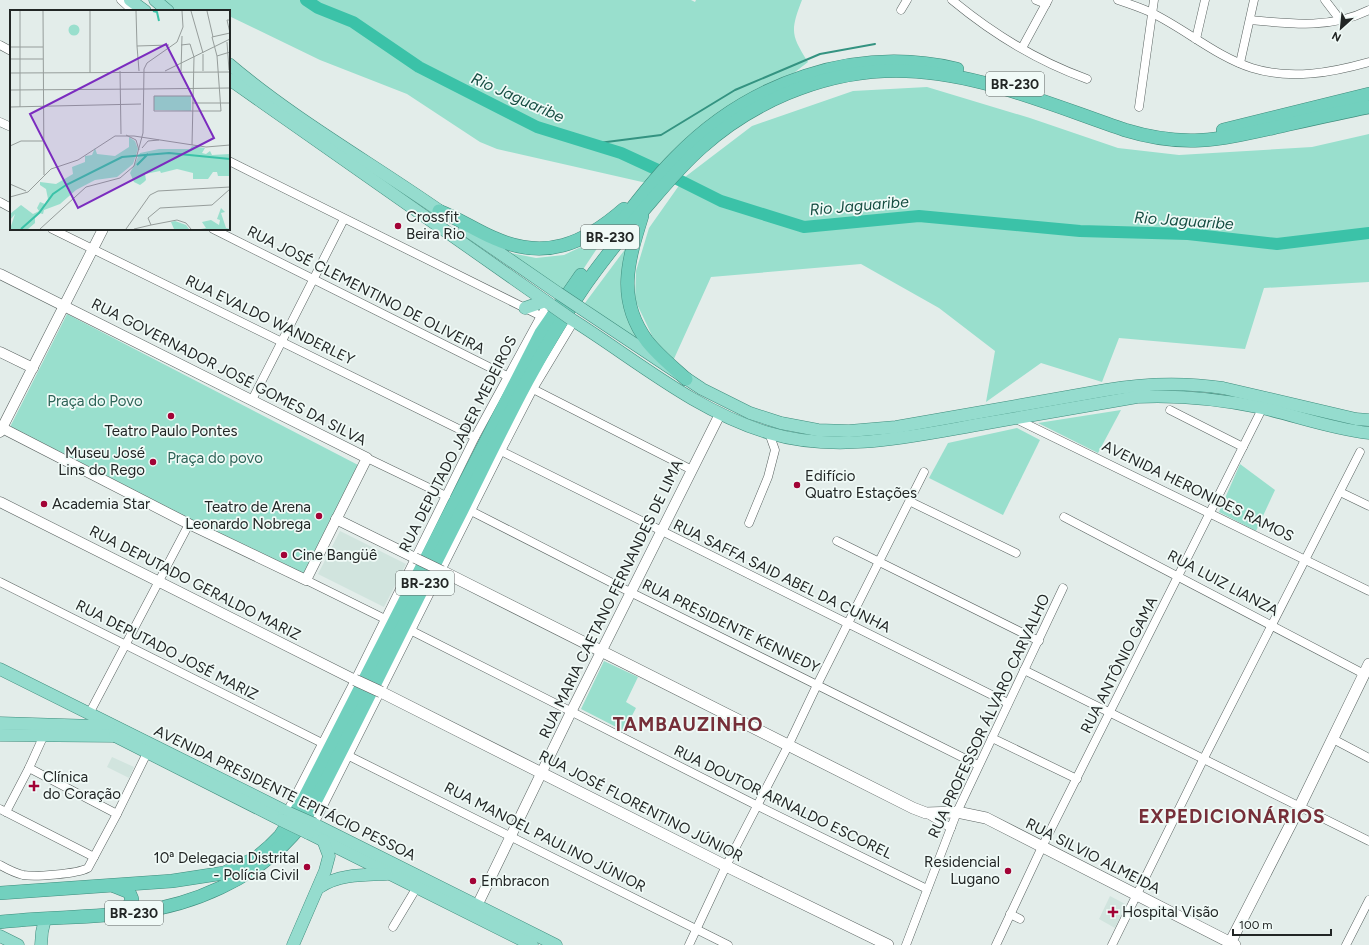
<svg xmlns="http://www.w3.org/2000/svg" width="1369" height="945" font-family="Figtree,sans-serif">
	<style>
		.built { fill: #d1e4de }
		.green { fill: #99dfcd }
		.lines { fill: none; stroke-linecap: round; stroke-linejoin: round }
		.stream { stroke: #349381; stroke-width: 2 }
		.river { stroke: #3bc2a8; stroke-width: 12 }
		.minor-casing { stroke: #596260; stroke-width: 9 }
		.tertiary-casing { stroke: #596260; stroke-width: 11 }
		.secondary-casing { stroke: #596260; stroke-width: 12 }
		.primary-casing { stroke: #3f8d7d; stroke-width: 13 }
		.trunk-casing { stroke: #3f8d7d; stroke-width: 14 }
		.minor { stroke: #fff; stroke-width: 8 }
		.tertiary { stroke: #fff; stroke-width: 10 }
		.secondary { stroke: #fff; stroke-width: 11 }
		.primary { stroke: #95dcce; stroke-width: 12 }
		.trunk { stroke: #72d0be; stroke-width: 13 }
		.tertiary-bridge-casing { stroke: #596260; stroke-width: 11; stroke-linecap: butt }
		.secondary-bridge-casing { stroke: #596260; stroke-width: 12; stroke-linecap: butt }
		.primary-bridge-casing { stroke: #3f8d7d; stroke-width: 13; stroke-linecap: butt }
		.tertiary-bridge { stroke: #fff; stroke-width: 10 }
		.secondary-bridge { stroke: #fff; stroke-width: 11 }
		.primary-bridge { stroke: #95dcce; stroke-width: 12 }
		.poi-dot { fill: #a20336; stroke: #f0faf7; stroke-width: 1.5 }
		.labels { text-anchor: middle; stroke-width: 3.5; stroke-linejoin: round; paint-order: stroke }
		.shield { fill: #f0faf7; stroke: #606664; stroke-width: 1 }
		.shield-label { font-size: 14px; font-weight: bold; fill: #222625 }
		.poi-label { font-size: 15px; fill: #222625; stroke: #f0faf7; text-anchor: start }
		.street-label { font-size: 15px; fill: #222625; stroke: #f0faf7 }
		.park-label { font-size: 15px; fill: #2d6357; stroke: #f0faf7 }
		.water-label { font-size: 16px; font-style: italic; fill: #174e43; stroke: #f0faf7 }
		.district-label { font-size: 19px; font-weight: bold; letter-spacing: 1px; fill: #762f39; stroke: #f0faf7 }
		.inset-river { fill: none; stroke: #3bc2a8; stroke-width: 2 }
		.inset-road { fill: none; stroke: #969d9b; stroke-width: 1 }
		.view { fill: #7b2cbf; fill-opacity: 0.15; stroke: #7b2cbf; stroke-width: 2 }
		.inset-edge { fill: none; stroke: #222625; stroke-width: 2 }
	</style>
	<rect width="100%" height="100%" fill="#e3edea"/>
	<g class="built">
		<path d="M340,531L406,564L384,607L318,574Z"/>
		<path d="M112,757L134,767L129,778L107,767Z"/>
		<path d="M1110,896L1127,905L1115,928L1099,919Z"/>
	</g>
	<g class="green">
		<path d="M163,0H691L695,2L696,0H802C790,31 791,35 808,62L651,184L497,149L480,142L407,94L320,60L229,16V11H177Z"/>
		<path d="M927,87L1030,118L1118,148L1179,155L1312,147L1369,134V282L1264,288L1245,349L1119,338L1102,382L1041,363L986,402L995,351L939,308L861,264L711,277L673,361L656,344L635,300L636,271L649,228L685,177L752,126L853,91Z"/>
		<path d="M606,235L568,292L506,252L536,258L564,255Z"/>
		<path d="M629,244L624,274L652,351L585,303Z"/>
		<path d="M67,314L360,466L304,578L9,429Z"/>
		<path d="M1121,410L1098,453L1038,423Z"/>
		<path d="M1017,428L1040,440L1003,515L929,478L948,443Z"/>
		<path d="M1240,464L1275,490L1256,531L1219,512Z"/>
		<path d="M604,661L638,677L626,702L636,708L624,731L581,709Z"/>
	</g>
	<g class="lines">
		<path class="stream" d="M591,144L661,135L735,90L820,54L875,44"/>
		<path class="river" d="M306,0L318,8L353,22L419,67L537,127L621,153L673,177L721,201L804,227L919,216L1080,231L1188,234L1277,244L1369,233"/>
		<g class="minor-casing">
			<g id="minor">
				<path d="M121,0L133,11"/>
				<path d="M952,0C993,34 1037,61 1087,79"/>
				<path d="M1036,0L1046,4"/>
				<path d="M1118,0C1129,4 1142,8 1152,13C1185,29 1217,57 1252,68C1291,80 1330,73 1369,62"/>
				<path d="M1325,0L1341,21"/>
				<path d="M901,10L907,0"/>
				<path d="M1250,20C1291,24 1331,29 1369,10"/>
				<path d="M1196,39L1205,0"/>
				<path d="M0,45L11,51"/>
				<path d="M1022,48L1048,0"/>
				<path d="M1240,63L1254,0"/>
				<path d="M1139,107L1154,0"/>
				<path d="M0,122L11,127"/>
				<path d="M229,161L541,316"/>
				<path d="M0,202L11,208"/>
				<path d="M52,229L475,437"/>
				<path d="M213,229L507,376"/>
				<path d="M533,389L692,470"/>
				<path d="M252,400L344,219"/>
				<path d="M1170,410L1243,447"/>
				<path d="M1014,418L1369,591"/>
				<path d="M501,451L1008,703"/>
				<path d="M367,458L446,496"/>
				<path d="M1340,492L1369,506"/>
				<path d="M911,502L1016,553"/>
				<path d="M471,511L630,592L978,765"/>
				<path d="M1064,517L1364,674"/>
				<path d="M749,523L768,477L775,450L769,433"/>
				<path d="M837,541L1039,641"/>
				<path d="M306,580L385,619"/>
				<path d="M0,582L322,743"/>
				<path d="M412,631L756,805L927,889"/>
				<path d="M1024,670L1369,841"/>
				<path d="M89,714L189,524"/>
				<path d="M992,738L1077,779"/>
				<path d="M1333,739L1369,758"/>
				<path d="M349,756L728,945"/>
				<path d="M29,768L117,814"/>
				<path d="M0,809L94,857"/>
				<path d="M6,812L29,768L44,735"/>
				<path d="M287,812L355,680L475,437L548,303"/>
				<path d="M926,813L951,828"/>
				<path d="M314,824L501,451L533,389L574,321"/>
				<path d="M0,865C7,869 15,873 23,875C35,877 77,874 88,868L117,814L147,753"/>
				<path d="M1010,914L1020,919"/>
				<path d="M393,927L417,887"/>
				<path d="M689,945L726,866L788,746L817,685L924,472"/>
				<path d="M906,945L957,812L1063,588"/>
				<path d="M996,945L1042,847L1264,405"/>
				<path d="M1112,945L1204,758L1360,452"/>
				<path d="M1346,945L1369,900"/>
			</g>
		</g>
		<g class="tertiary-casing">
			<g id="tertiary">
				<path d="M0,274L367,458L306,580L189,524L2,428"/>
				<path d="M0,352L33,368"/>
				<path d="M0,432L103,229"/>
				<path d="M0,502L355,680"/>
				<path d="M336,519L415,558"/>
				<path d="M474,912L571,712L720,414"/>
			</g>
		</g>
		<g class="secondary-casing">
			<g id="secondary">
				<path d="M442,571L913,808L926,813L957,812L986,818L1235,945"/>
				<path d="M381,692L726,866L888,945"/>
				<path d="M1229,945L1299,808L1369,664"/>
			</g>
		</g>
		<g class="primary-casing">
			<g id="primary">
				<path d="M130,0L145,11"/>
				<path d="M155,0L168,11"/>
				<path d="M229,64C296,121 375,165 447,216"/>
				<path d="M229,79L551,305"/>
				<path d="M465,229L558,293"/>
				<path d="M579,307L702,389L750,413L781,423L818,430L849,431L896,427L1106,390C1146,383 1183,382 1223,388L1356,419L1369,420"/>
				<path d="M525,308L545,301"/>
				<path d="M571,319C635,359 695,411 769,433C838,454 913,436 982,424C1034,415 1085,406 1137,397C1180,395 1220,399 1262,408C1297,416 1332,429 1369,433"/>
				<path d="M0,669L289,813"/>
				<path d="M0,723L95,726L109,724"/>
				<path d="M0,735L115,736"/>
				<path d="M115,736L281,820"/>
				<path d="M314,824L556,945"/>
				<path d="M308,833L532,945"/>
				<path d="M320,887C339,874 365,875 387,874"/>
				<path d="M0,936L18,945"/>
				<path d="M41,945L42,932L45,919"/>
				<path d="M293,945L325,871L329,856L323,840"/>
			</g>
		</g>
		<g class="trunk-casing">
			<g id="trunk">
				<path d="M1223,130L1369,94"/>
				<path d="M439,211C458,218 475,230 494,238C545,261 584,244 624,209"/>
				<path d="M642,216C628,261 616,299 647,341C658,355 673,367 686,379"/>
				<path d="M609,239C630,210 651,182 676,157C749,82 855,45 957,69"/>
				<path d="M114,886L129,892L132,899L128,908L117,912"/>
				<path d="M0,893L172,881L224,873L256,858L270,846L280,836L304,799L541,333L581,275"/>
				<path d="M0,922C45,917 91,918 137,912C193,905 253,879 292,836C302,825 309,811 317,798C366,703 413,606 462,510C499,436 534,360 581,291C599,264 620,239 640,214C660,191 679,167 702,147C751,103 818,74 884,71C967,67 1048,104 1125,130C1184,148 1218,140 1277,127C1308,120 1338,113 1369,107"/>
			</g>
		</g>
		<use href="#minor" class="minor"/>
		<use href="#tertiary" class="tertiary"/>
		<use href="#secondary" class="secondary"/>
		<use href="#primary" class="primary"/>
		<use href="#trunk" class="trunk"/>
		<g class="tertiary-bridge-casing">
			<path id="tertiary-bridge" d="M415,558L442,571"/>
		</g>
		<g class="secondary-bridge-casing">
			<path id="secondary-bridge" d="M355,680L381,692"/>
		</g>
		<g class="primary-bridge-casing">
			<g id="primary-bridge">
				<path d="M558,293L579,307"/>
				<path d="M551,305L571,319"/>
				<path d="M289,813L314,824"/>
				<path d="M281,820L308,833"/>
			</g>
		</g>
		<use href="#tertiary-bridge" class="tertiary-bridge"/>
		<use href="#secondary-bridge" class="secondary-bridge"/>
		<use href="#primary-bridge" class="primary-bridge"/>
	</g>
	<g class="poi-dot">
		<circle cx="398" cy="226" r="4"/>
		<circle cx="171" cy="416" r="4"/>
		<circle cx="153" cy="462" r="4"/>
		<circle cx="797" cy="485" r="4"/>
		<circle cx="44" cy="504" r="4"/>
		<circle cx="319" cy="516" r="4"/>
		<circle cx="284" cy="555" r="4"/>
		<path d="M32 780h4v4h4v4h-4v4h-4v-4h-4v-4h4z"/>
		<circle cx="307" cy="867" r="4"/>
		<circle cx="1008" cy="871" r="4"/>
		<circle cx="473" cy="881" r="4"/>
		<path d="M1111 906h4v4h4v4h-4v4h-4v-4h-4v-4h4z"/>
	</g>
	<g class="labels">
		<g class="shield">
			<rect x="986" y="72" width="58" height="24" rx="3"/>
			<rect x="581" y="225" width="58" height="24" rx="3"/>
			<rect x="396" y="571" width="58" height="24" rx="3"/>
			<rect x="105" y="901" width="58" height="24" rx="3"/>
		</g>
		<g class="shield-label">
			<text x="1015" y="89">BR-230</text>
			<text x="610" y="242">BR-230</text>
			<text x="425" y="588">BR-230</text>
			<text x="134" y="918">BR-230</text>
		</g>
		<g class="poi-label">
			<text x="406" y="222">Crossfit<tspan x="406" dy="17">Beira Rio</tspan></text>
			<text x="171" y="436" text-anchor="middle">Teatro Paulo Pontes</text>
			<text x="145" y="458" text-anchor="end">Museu José<tspan x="145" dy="17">Lins do Rego</tspan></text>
			<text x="805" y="481">Edifício<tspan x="805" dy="17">Quatro Estações</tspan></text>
			<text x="52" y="509">Academia Star</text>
			<text x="311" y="512" text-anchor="end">Teatro de Arena<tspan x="311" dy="17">Leonardo Nobrega</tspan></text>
			<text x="292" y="560">Cine Bangüê</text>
			<text x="43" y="782">Clínica<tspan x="43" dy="17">do Coração</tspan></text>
			<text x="299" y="863" text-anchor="end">10ª Delegacia Distrital<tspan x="299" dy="17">- Polícia Civil</tspan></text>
			<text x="1000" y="867" text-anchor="end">Residencial<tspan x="1000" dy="17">Lugano</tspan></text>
			<text x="481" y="886">Embracon</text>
			<text x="1122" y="917">Hospital Visão</text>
		</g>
		<g class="street-label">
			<text transform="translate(366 290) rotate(27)" y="5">RUA JOSÉ CLEMENTINO DE OLIVEIRA</text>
			<text transform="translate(270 320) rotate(26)" y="5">RUA EVALDO WANDERLEY</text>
			<text transform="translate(229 372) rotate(27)" y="5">RUA GOVERNADOR JOSÉ GOMES DA SILVA</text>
			<text transform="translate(458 444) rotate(-63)" y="5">RUA DEPUTADO JADER MEDEIROS</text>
			<text transform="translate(1198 491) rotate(26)" y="5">AVENIDA HERONIDES RAMOS</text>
			<text transform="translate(782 576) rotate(26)" y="5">RUA SAFFA SAID ABEL DA CUNHA</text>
			<text transform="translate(195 583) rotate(27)" y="5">RUA DEPUTADO GERALDO MARIZ</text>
			<text transform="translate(1223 583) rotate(28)" y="5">RUA LUIZ LIANZA</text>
			<text transform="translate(611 599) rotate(-64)" y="5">RUA MARIA CAETANO FERNANDES DE LIMA</text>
			<text transform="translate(731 626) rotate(26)" y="5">RUA PRESIDENTE KENNEDY</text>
			<text transform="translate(167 650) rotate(27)" y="5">RUA DEPUTADO JOSÉ MARIZ</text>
			<text transform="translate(1119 665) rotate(-63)" y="5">RUA ANTÔNIO GAMA</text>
			<text transform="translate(989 716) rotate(-65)" y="5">RUA PROFESSOR ÁLVARO CARVALHO</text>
			<text transform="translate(285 793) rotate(26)" y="5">AVENIDA PRESIDENTE EPITÁCIO PESSOA</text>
			<text transform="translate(783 802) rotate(26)" y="5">RUA DOUTOR ARNALDO ESCOREL</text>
			<text transform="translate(641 806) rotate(27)" y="5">RUA JOSÉ FLORENTINO JÚNIOR</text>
			<text transform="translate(545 837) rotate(27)" y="5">RUA MANOEL PAULINO JÚNIOR</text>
			<text transform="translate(1093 856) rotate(27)" y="5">RUA SILVIO ALMEIDA</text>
		</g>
		<g class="park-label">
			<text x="95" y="406">Praça do Povo</text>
			<text x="215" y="463">Praça do povo</text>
		</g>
		<g class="water-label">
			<text transform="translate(518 97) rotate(24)" y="6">Rio Jaguaribe</text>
			<text transform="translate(859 205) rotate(-5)" y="6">Rio Jaguaribe</text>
			<text transform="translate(1184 220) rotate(4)" y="6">Rio Jaguaribe</text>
		</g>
		<g class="district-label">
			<text x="688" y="731">TAMBAUZINHO</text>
			<text x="1232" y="823">EXPEDICIONÁRIOS</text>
		</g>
	</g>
	<g transform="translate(10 10)">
		<rect width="220" height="220" fill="#e3edea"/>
		<path d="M58.5 20a5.5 5.5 0 1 1 11 0a5.5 5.5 0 1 1-11 0ZM144,86H181V101L144,100ZM119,127L125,131L128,139L123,154L107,167L85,170L66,180L50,194L34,200L33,204L29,203L25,208V213L18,219H0L5,204L0,210V204L11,195L23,204L29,201L27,198L30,192L35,194L38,189L36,179L30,175V172L46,174L63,164L62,157L75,152V146L82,145L85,138L87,144L105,146L119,137ZM182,136L195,138L192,143L196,144L200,141L202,145L220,144V166H208L207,162H203L198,169H183V163L167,159L151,163L150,161L135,164L136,170L134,172L130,175L124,172L120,163L130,143L149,139H180ZM211,198L215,202L211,203L216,218L220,219H191L196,218L192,212L201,210L209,215L210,210L207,209ZM165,211L176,215L179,219H164L161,212Z" fill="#99dfcd"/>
		<path class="inset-river" d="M143,1L147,2L149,11M127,155L138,144M11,219L29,203L43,184L56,175L112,147L159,143L220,149"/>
		<path class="inset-road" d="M10,1V63M33,1L34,165M80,1V63M126,1L127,36M181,1L193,43M197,1L203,27M220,23L217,10H220M217,32L219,60M171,35L180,34L184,47L182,135M0,37H33M207,46L220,42M0,49H33M110,61L111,124M129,61L127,36L159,35M155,61L220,29M171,61L172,26M193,61V44M0,63L220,62M10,63V97M134,79L220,78M0,80L134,79M182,86H144V101H211L207,46L202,27L220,23M182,93H220M0,97L131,94M116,125L126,130L129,140M0,136L11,131H34M132,138L138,131L149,130M0,174L16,181M0,187L18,182L41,159L68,150L105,126H124L196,137L220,135M141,215L167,210L176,213L181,219M30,219L76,177L110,168L124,156L133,123L134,59L137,53L167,32L173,17L172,1M116,219L140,185L148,181L220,177M124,219L141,215L138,208L150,198L202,195L220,179"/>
		<path class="view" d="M156,34L204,128L68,198L20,104Z"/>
		<rect width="220" height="220" class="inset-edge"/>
	</g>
	<g transform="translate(1341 28) rotate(207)" stroke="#f0faf7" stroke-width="3" paint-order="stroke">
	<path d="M0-3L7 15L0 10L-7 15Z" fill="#222625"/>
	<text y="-6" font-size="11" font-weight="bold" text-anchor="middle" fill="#222625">N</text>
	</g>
	<path d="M1233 929v6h98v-6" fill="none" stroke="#222625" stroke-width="2"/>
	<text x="1239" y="929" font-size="12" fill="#222625" stroke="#f0faf7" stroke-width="3" paint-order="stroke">100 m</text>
</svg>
